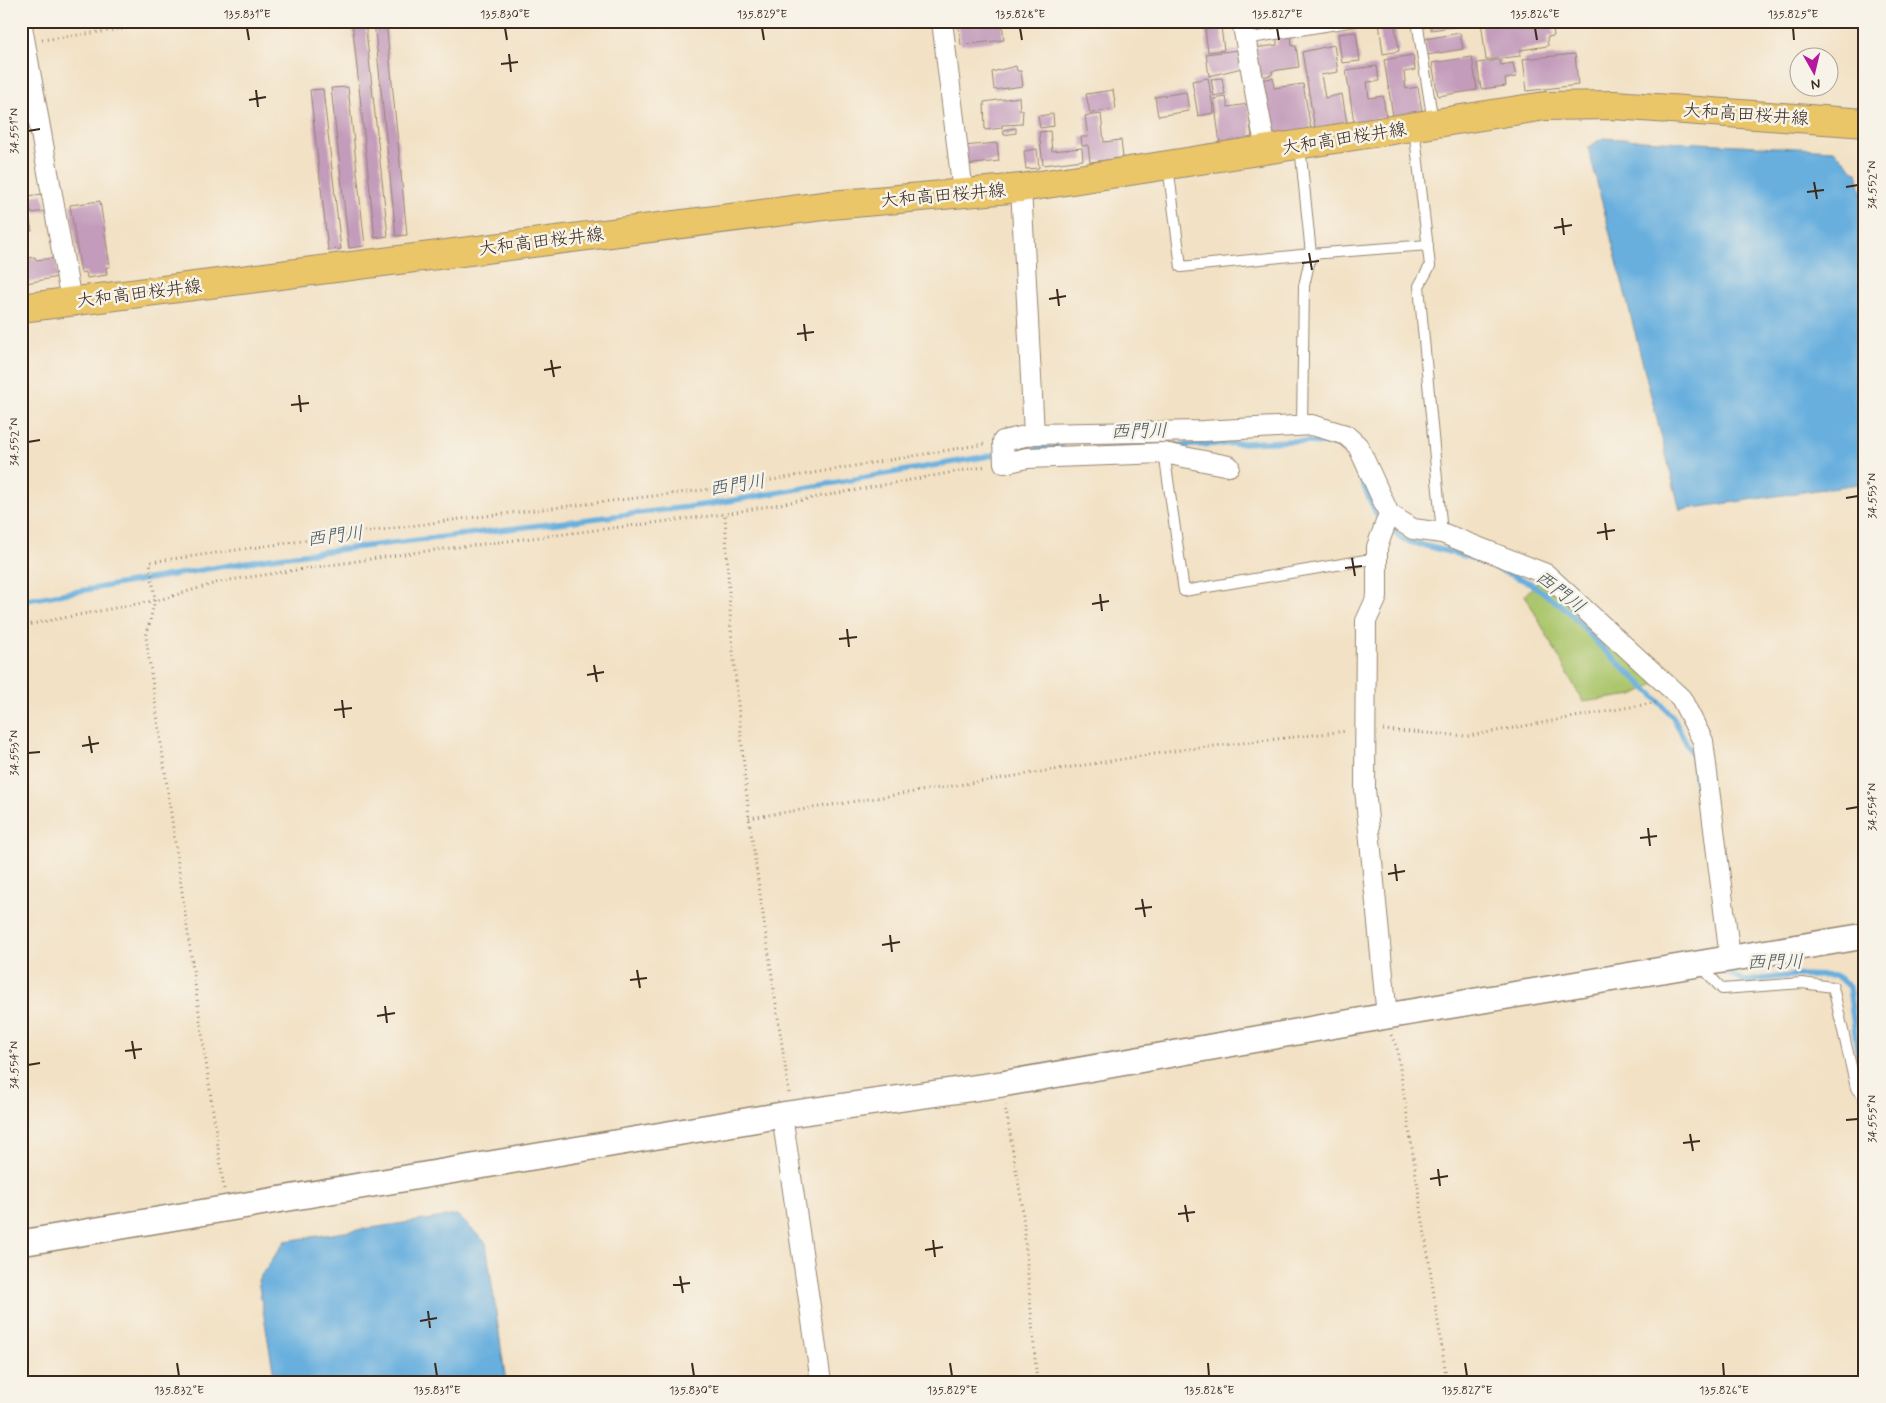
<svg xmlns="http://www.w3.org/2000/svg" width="1886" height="1403" font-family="Mynerve,'Klee One',sans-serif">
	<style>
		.green { fill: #abc66c; stroke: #737845 }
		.water { fill: #67afde; stroke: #516c7e }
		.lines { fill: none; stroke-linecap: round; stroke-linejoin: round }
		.stream { stroke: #67afde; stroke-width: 5.5 }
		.building { fill: #c39bbb }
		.service-casing { stroke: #968671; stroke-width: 12 }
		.minor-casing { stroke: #968671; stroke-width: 22 }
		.tertiary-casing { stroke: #968671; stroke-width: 28 }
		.primary-casing { stroke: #968671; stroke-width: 30 }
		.path { stroke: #968671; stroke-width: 3; stroke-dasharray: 1 4; stroke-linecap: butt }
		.service { stroke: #fff; stroke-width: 10 }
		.minor { stroke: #fff; stroke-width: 20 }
		.tertiary { stroke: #fff; stroke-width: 25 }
		.primary { stroke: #eac669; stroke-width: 28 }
		.ticks { fill: none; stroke: #3b2a1e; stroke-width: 2 }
		.labels { text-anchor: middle; stroke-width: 5; stroke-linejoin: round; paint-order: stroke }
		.street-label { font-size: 18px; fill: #3b2a1e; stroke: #f7f3e8 }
		.water-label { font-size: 19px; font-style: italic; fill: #4a5961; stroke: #f7f3e8 }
		.neatline { fill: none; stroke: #3b2a1e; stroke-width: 2 }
		.ticks-label { font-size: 12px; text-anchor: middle; fill: #3b2a1e }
	</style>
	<rect width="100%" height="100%" fill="#f7f3e8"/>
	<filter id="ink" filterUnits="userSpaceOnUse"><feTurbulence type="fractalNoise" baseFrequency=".02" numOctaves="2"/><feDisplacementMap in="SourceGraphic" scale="10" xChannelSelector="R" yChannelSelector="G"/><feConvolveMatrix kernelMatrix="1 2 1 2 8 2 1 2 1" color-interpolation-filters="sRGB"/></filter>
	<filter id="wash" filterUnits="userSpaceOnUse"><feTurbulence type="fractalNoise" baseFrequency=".0096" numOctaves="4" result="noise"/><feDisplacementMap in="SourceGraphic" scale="20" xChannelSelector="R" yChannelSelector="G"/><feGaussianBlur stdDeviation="1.12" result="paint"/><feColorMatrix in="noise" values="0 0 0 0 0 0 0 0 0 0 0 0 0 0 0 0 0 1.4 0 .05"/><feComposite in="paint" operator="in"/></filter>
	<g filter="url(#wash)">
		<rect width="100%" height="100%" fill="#f2e1c4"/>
		<path class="green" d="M1550,568L1668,678L1633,695L1583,702L1525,595Z"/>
		<g class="water">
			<path d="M1603,138L1834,150L1857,173L1865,207V483L1680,510L1588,147Z"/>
			<path d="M457,1215L486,1243L506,1382H275L258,1280L285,1241Z"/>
		</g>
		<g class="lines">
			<g class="stream">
				<path d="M1171,446L1293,441L1337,444L1349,453L1377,515L1382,520"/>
				<path d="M1029,449L1062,447"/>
				<path d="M1389,526L1403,540L1469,557L1530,583L1568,611L1601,647L1652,694L1673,717L1692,754L1706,847"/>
				<path d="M21,601L271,558L712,504L1000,454"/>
				<path d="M1725,967V972L1746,981L1797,975L1837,976L1849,987L1858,1057L1865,1076"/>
			</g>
		</g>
		<g id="blocks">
			<g class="building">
				<path d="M352,21H365L388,236L375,238Z"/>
				<path d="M374,21H386L407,235L396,236Z"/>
				<path d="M958,21H1002L1004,40L961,45Z"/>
				<path d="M1394,21L1399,51L1383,54L1379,22Z"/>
				<path d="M1424,21H1473V24L1431,30V26L1425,27Z"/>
				<path d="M1481,21H1552L1554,36L1547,37L1548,46L1520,50V56L1486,60Z"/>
				<path d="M1221,27L1224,50L1208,52L1205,29Z"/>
				<path d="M1356,32L1360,61L1342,63L1338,34Z"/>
				<path d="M1460,33L1463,49L1427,55L1425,39Z"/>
				<path d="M1291,37L1292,46H1296L1299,67L1272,71V75L1259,77L1255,48L1277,45V39Z"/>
				<path d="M1334,45L1338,72L1321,75L1325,98L1342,94L1347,123L1337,125V128L1315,129L1302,52Z"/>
				<path d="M1239,50L1242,68L1209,76L1206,54Z"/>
				<path d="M1575,54L1578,85L1527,91L1523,59Z"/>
				<path d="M1413,55L1415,70L1404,72L1406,89L1418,87L1422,111L1393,116L1384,60Z"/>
				<path d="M1472,57L1477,90L1438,96L1432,63Z"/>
				<path d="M1500,60L1501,65L1513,63L1516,77L1505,79L1506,86L1481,89L1477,63Z"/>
				<path d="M1016,66L1017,71H1021L1023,86L994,90L992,72Z"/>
				<path d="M1377,66L1379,81L1367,82L1369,98L1383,96L1386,117L1354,122L1346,70Z"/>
				<path d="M1208,78L1214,113L1198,116L1192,81Z"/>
				<path d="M1222,78L1225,94L1214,96L1211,79Z"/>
				<path d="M1273,78L1274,88L1303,84L1311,129L1269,136L1260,80Z"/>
				<path d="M348,87L365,246L349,248L331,88Z"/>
				<path d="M323,89L341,249L328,250L310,90Z"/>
				<path d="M1113,90L1116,109L1090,113L1086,94Z"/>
				<path d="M1186,92L1189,111L1158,116L1155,97Z"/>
				<path d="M1019,97L1020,110H1023L1022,124L1002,125V128L985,130L984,102Z"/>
				<path d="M1226,97L1228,107L1248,104L1252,139L1220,144L1214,99Z"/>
				<path d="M27,100L28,108L21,109V101Z"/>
				<path d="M29,113L30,122L21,124V114Z"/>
				<path d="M1053,114L1054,126L1040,128L1038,116Z"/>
				<path d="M1101,114L1104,142L1121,140L1123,158L1090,162L1088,145L1082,146L1081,137H1088L1085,116Z"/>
				<path d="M1016,128V133L1004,135L1003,130Z"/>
				<path d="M1050,131L1052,151L1082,148L1083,160L1043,165L1039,132Z"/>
				<path d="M21,141L25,160H21Z"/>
				<path d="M997,143L999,161L966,165L963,146Z"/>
				<path d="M1037,149L1039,168L1026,169L1024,151Z"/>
				<path d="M21,168H27L30,190L21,192Z"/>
				<path d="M43,194L46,211L31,213L28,196Z"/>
				<path d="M100,201L110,267H106L107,275L87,278L86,272L81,273L70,205Z"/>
				<path d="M27,205L32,231L21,233V206Z"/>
				<path d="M35,257L36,260L55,258L58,277L21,284V259Z"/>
			</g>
		</g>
	</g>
	<g filter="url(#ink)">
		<use href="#blocks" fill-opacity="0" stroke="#968671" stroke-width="1"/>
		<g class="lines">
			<g class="service-casing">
				<g id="service">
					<path d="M1417,21L1433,122"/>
					<path d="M1245,39L1355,21"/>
					<path d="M1414,128L1430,266L1419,286L1442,533"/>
					<path d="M1300,146L1311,254L1304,286L1302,426"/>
					<path d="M1168,166L1181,267L1311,254L1428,245"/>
					<path d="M1164,452L1184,591L1377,558"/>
					<path d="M1701,966L1722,989L1802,983L1833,987L1856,1088L1865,1099"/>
				</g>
			</g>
			<g class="minor-casing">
				<g id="minor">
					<path d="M21,21L71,301"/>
					<path d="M942,21L963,193"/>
					<path d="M1242,21L1266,150"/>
					<path d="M1021,188L1034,434"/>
					<path d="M1229,466L1164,453L1027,458L1004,463L1003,441L1034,434L1203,431L1312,425L1346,435L1358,446L1389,514L1413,529L1442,533L1546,574L1681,698L1703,741L1730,958"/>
					<path d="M1387,1017L1365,789L1366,621L1377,597V547L1389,514"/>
					<path d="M782,1115L821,1382"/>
				</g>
			</g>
			<g class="tertiary-casing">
				<path id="tertiary" d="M21,1243L782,1115L1002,1084L1381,1017L1865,936"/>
			</g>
			<g class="primary-casing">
				<path id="primary" d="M21,308L831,205L1021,188L1545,106L1614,105L1865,123"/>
			</g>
			<g class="path">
				<path d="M42,40L181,21"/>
				<path d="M21,626L162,599L223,581L411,553L725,514"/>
				<path d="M1383,730L1468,736L1659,702"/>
				<path d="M749,818L1180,750L1347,731"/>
				<path d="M1391,1035L1397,1048L1447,1382"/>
				<path d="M789,1093L749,818L731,630L725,514L987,466"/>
				<path d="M1005,1105L1022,1204L1037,1382"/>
				<path d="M224,1189L146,637L155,600L150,562L460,519L737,486L984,444"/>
			</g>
			<use href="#service" class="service"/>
			<use href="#minor" class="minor"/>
			<use href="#tertiary" class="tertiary"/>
			<use href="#primary" class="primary"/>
		</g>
	</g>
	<path class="ticks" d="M247,28L249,40M505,28L507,40M762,28L764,40M1020,28L1022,40M1277,28L1279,40M1535,28L1537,40M1793,28L1794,40M509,54L511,72M501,64L518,62M256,90L258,107M249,100L266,97M28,131L40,129M1814,182L1817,199M1846,187L1858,185M1807,192L1824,190M1562,218L1564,235M1554,228L1572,225M1309,253L1312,270M1302,263L1319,261M1057,289L1059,306M1049,299L1066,296M804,324L806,341M797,334L814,332M551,360L554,377M544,370L561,367M299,395L301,412M291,405L309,403M28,442L40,440M1846,498L1858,496M1605,523L1607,540M1597,533L1615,530M1352,558L1355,576M1345,568L1362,566M1100,594L1102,611M1092,604L1109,601M847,629L849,647M839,639L857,637M594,665L597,682M587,675L604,672M342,700L344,718M334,710L352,708M89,736L92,753M82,746L99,743M28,753L40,752M1846,809L1858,807M1648,828L1650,846M1640,838L1657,836M1395,864L1397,881M1388,874L1405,871M1142,899L1145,917M1135,909L1152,907M890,935L892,952M882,945L900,942M637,970L640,988M630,980L647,978M385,1006L387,1023M377,1016L395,1013M132,1041L135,1059M125,1051L142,1049M28,1065L40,1063M1846,1120L1858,1119M1690,1134L1693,1151M1683,1143L1700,1141M1438,1169L1440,1186M1430,1179L1448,1176M1185,1205L1188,1222M1178,1214L1195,1212M933,1240L935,1257M925,1250L943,1247M680,1276L683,1293M673,1285L690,1283M428,1311L430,1328M420,1321L437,1318M177,1363L179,1376M435,1363L437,1376M692,1363L694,1376M950,1363L952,1376M1208,1363L1209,1376M1465,1363L1467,1376M1723,1363L1724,1376"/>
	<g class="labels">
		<g class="street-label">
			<text transform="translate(1746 114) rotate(4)" y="6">大和高田桜井線</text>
			<text transform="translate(1344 138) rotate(-9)" y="6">大和高田桜井線</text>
			<text transform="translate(943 195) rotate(-5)" y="6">大和高田桜井線</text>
			<text transform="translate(541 241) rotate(-7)" y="6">大和高田桜井線</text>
			<text transform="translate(139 293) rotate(-7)" y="6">大和高田桜井線</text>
		</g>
		<g class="water-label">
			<text transform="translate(1139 430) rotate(-1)" y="7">西門川</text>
			<text transform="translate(737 484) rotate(-9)" y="7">西門川</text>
			<text transform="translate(335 535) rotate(-7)" y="7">西門川</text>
			<text transform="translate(1561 591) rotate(38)" y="7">西門川</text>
			<text transform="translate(1775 961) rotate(-1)" y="7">西門川</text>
		</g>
	</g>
	<rect width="1886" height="1403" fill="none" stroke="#f7f3e8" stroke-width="55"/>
	<g transform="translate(1814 72) rotate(172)"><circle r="24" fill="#f7f3e8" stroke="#aca397"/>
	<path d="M0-4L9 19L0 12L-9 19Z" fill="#b5179e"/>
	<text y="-8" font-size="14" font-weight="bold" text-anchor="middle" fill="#3b2a1e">N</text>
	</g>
	<rect x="28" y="28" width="1830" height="1348" class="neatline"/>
	<g class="ticks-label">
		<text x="247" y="18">135.831°E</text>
		<text x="505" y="18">135.830°E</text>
		<text x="762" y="18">135.829°E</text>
		<text x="1020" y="18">135.828°E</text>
		<text x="1277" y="18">135.827°E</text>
		<text x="1535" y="18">135.826°E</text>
		<text x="1793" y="18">135.825°E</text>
		<text transform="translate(14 131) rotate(-90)" y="4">34.551°N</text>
		<text transform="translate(1872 185) rotate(-90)" y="4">34.552°N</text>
		<text transform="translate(14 442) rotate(-90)" y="4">34.552°N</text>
		<text transform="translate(1872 496) rotate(-90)" y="4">34.553°N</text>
		<text transform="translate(14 753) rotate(-90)" y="4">34.553°N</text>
		<text transform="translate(1872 807) rotate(-90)" y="4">34.554°N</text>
		<text transform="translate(14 1065) rotate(-90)" y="4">34.554°N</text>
		<text transform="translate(1872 1119) rotate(-90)" y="4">34.555°N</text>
		<text x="179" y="1394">135.832°E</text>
		<text x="437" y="1394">135.831°E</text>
		<text x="694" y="1394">135.830°E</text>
		<text x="952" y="1394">135.829°E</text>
		<text x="1209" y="1394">135.828°E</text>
		<text x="1467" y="1394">135.827°E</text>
		<text x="1724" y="1394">135.826°E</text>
	</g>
</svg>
